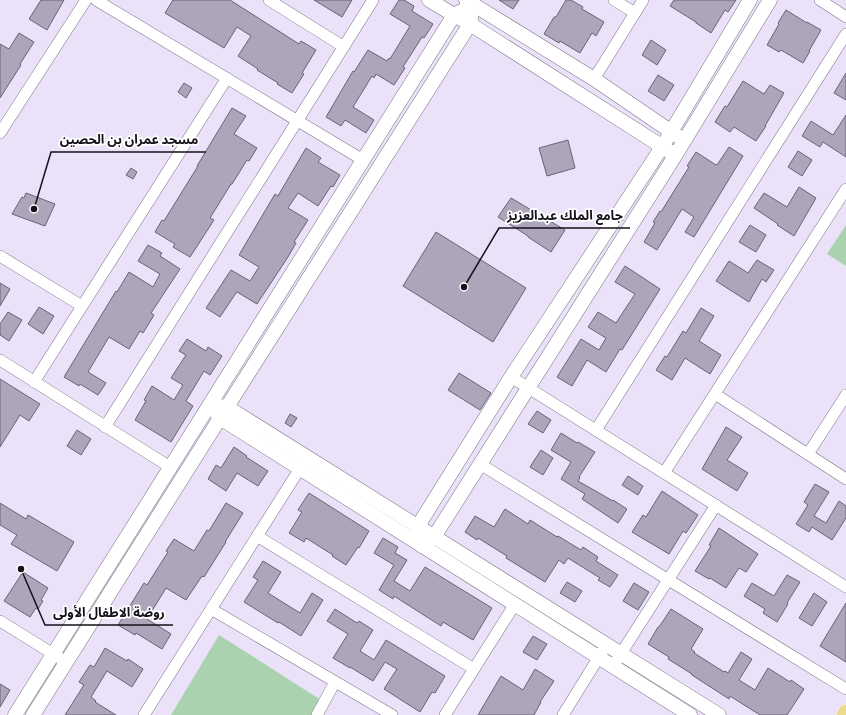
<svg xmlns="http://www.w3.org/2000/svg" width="846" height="715" font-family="'Titillium Web','Noto Sans Arabic',sans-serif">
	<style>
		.green { fill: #aad2af }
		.building { fill: #ada5b9; stroke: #6a6275 }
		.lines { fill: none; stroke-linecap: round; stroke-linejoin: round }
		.minor-casing { stroke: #7b7386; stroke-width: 12 }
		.tertiary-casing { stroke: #7b7386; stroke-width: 15 }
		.primary-casing { stroke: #fff; stroke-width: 18 }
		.minor { stroke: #fff; stroke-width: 11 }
		.tertiary { stroke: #fff; stroke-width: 14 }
		.primary { stroke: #ebda8f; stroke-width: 17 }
		.leader { fill: none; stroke: #141118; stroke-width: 1.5 }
		.callout-dot { fill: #141118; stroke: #fff; stroke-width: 1.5 }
		.callout-label { font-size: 13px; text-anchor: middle; font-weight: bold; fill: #141118; stroke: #fff; stroke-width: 3.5; stroke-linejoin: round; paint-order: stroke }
	</style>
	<rect width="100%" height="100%" fill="#ebe2f9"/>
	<g class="green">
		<path d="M846,225V266L827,254Z"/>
		<path d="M219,635L321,700L313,715H171Z"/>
	</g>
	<g class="building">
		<path d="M41,0H64L47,30L29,19Z"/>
		<path d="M173,0H230L299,44L301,41L316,50L302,73L304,74L292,93L277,84L278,83L257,70L258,69L238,56L251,36L237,27L224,48L165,13Z"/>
		<path d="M314,0H352L342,17Z"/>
		<path d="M399,0H404L414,6L412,11L433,24L424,38L422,37L403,67L405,68L394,85L376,74L374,78L372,76L353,107L374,120L366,133L345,120L341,126L326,117L353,71L354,72L368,50L387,61L389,58L390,59L410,26L390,14Z"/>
		<path d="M499,0H519L513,9Z"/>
		<path d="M566,0H571L583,7L582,9L604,22L596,36L592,33L580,53L560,41L559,43L544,34L554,17H556Z"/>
		<path d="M674,0H736L728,12L725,10L711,33L696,23V22L670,6Z"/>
		<path d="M786,10L807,23V22L821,30L809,51H810L803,63L781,50L779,52L767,45L779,24L778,23Z"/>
		<path d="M19,33L34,42L20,64L21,65L0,98V44L9,49Z"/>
		<path d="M651,40L666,50L657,65L642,55Z"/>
		<path d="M846,73V100L834,93Z"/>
		<path d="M658,75L674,85L664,101L648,91Z"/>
		<path d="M743,81L764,94L770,85L784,93L765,126H766L756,141L734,127L730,132L715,122L725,106L727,107Z"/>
		<path d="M184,83L192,88L186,98L178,92Z"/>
		<path d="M232,108L246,116L234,134L257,148L249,161L247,160L232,184H231L210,218L214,220L190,257L173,247L175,244L155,232L162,220L164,221L198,166H197Z"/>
		<path d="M846,115V157L823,142L820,147L802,136L811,121L833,135Z"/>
		<path d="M568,140L575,168L547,176L539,148Z"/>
		<path d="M729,147L743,156L694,237L685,232L694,217L682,209L657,250L644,242L655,223L653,222L660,211L661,212L689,167L687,166L696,152L716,165V164L717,165Z"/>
		<path d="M306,148L321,158L318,162L340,175L333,187L331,186L318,206L298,193L288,208L308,220L294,242L296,243L288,257L257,304L237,292L236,293L220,317L206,308L231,270L250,281L259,267L239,255L275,194L278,196Z"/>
		<path d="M798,151L812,160L802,176L788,167Z"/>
		<path d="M131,168L137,172L133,179L126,175Z"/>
		<path d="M799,187L816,198L794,236L777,225L778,224L754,208L764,193L787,207Z"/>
		<path d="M26,193L55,204L45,226L12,214L22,197L24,198Z"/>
		<path d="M511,198L565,230L551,252L528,237V236L498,217Z"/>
		<path d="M750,225L766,235L756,252L739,242Z"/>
		<path d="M436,232L526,288L493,342L403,286Z"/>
		<path d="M148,245L162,253L160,256L180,269L151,313L154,315L143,333L140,331L129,349L109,337L88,372L106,383L98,395L80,384L79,386L64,377L116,291L117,292L129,272L153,287L160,274L138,261Z"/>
		<path d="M757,260L774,270L766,282L762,279L749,302L716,281L729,261L748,273Z"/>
		<path d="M625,266L660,289L622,350L620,349L606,372L587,360L572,386L557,377L581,339L599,350L606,338L588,327L598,312L616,323L635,294L615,282Z"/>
		<path d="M0,283L10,289L0,306Z"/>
		<path d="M39,307L54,316L43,334L28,324Z"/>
		<path d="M701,308L714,316L699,341L721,355L710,374L685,358L672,380L656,370L665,356L667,357L683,331L686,333Z"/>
		<path d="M8,312L22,320L9,341L0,335V324Z"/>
		<path d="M187,339L206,351L208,347L222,356L210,375L204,371L186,401L193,406L171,442L135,420L146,401L144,400L152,386L174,400L183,385L171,378L186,355L179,351Z"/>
		<path d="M459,373L491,393L480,410L448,390Z"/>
		<path d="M0,379L40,404L29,421L20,415L0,447Z"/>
		<path d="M537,411L551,420L543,433L528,424Z"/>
		<path d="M290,414L297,418L291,427L285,423Z"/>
		<path d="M726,427L742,437L727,460L748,473L737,491L702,469Z"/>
		<path d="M77,430L91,439L81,455L67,446Z"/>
		<path d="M561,433L577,443L578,442L595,452L579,477L580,478L578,481L613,501V500L627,509L618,523L582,499L585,494L561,479L571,462L551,450Z"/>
		<path d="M234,447L247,456L246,457L268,471L258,486L237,473L226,491L208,479L216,465L221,468Z"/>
		<path d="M541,450L553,458L543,475L530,467Z"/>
		<path d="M628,476L643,486L638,495L622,485Z"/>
		<path d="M815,484L829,492L814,516L826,523L839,501L846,506V518L832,540L812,527L809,532L796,524L808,505L804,502Z"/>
		<path d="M662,491L698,515L686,533L683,531L669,554L632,532L643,515L646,517Z"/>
		<path d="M309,493L369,531L359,548L358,547L346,565L332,556L333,555L306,538L304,542L289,533L302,512L298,510Z"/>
		<path d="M0,503L26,519L28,515L74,542L57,571L11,544L17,535L0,525Z"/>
		<path d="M226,503L243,513L225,542H226L204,577L202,576L186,600L166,588L147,619L171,634L162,649L136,633L135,635L118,625L144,583L147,585L168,552L166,551L174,539L194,551L207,530L209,531Z"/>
		<path d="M505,509L528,524L530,520L557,537L558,536L581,550L583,547L598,557L596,561L618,575L610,587L598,580L600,578L568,558L564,564L559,560L545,582L506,558L507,556L478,538L477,540L465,532L475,516L494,527Z"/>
		<path d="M719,528L758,554L746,572L739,568L726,588L710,578L709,579L695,571L711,546L709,545Z"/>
		<path d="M383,538L398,547L395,553L407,560L394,581L410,591L425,567L492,608L473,640L443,622L441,626L394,596L393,599L379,590L394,565L374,553Z"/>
		<path d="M263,561L281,572L268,593L300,613L312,593L323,600L301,636L279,622L278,623L244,602L258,580L253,577Z"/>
		<path d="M23,572L48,588L41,600L43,601L38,609L36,608L30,617L4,601Z"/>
		<path d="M787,575L800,582L787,603L788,604L777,622L763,613L765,609L744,596L752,583L774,596Z"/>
		<path d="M567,582L582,591L575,602L560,593Z"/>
		<path d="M634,583L649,592L638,610L623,601Z"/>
		<path d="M814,593L827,602L812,626L799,618Z"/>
		<path d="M846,603V662L820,646Z"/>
		<path d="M335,609L357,623L359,621L373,630L360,651L374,660L386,640L445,676L435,693L432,692L420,712L384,689L397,669L385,662L373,681L350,667V668L333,658L348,634L327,621Z"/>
		<path d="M671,609L703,629L691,649L695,652L694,653L724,672L725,671L728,673L741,652L752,659L739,680L755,690L768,668L790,682L791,680L804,689L787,715H760L730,696L729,699L692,675V674L668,659L669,657L648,644L658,627H659Z"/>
		<path d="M533,636L547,644L537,660L523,652Z"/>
		<path d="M105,648L127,661L128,659L143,669L132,687L107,671L91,697L96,701L95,702L116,715H65L84,685L79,682L90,665L94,667Z"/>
		<path d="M535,669L554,681L540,702H541L534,715H478L501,676L523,690Z"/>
		<path d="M0,684L10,690L0,707Z"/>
	</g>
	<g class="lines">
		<g class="minor-casing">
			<g id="minor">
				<path d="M96,0L363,160"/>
				<path d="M269,0L344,47"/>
				<path d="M614,0L635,13"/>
				<path d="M820,0L846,17"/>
				<path d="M594,79L643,0"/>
				<path d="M0,133L86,0"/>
				<path d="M0,256L82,306"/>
				<path d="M0,360L170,467"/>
				<path d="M511,377L846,587"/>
				<path d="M34,382L227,78"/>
				<path d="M715,394L846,479"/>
				<path d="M105,427L373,0"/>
				<path d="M596,430L846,34"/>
				<path d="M808,454L846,395"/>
				<path d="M480,464L846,689"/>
				<path d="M664,473L846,189"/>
				<path d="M257,536L474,669"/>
				<path d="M211,609L392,715"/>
				<path d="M0,621L66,662"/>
				<path d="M613,666L716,505"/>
				<path d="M144,715L304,462"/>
				<path d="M317,715L335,682"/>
				<path d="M445,715L515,604"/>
				<path d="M563,715L607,644"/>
			</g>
		</g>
		<g class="tertiary-casing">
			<g id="tertiary">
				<path d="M429,0L454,15L470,24L669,151"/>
				<path d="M466,0L594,79L679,137"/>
				<path d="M750,0L662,147L511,377L418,526L422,546L434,537L675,156L770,0"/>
				<path d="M219,406L227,407L719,715"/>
				<path d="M215,411L220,418L690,715"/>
				<path d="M15,715L454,15L473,5"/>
				<path d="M33,715L220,418L470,24L473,5"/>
			</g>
		</g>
		<g class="primary-casing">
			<path id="primary" d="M845,715L846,713"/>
		</g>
		<use href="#minor" class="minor"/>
		<use href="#tertiary" class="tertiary"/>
		<use href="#primary" class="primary"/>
	</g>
	<path class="leader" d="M34 209L51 152H206M464 287L499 228H630M21 569L45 625H173"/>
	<g class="callout-dot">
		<circle cx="34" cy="209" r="4"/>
		<circle cx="464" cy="287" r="4"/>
		<circle cx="21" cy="569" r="4"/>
	</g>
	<g class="callout-label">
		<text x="129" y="144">مسجد عمران بن الحصين</text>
		<text x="565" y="220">جامع الملك عبدالعزيز</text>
		<text x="109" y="617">روضة الاطفال الأولى</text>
	</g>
</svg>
